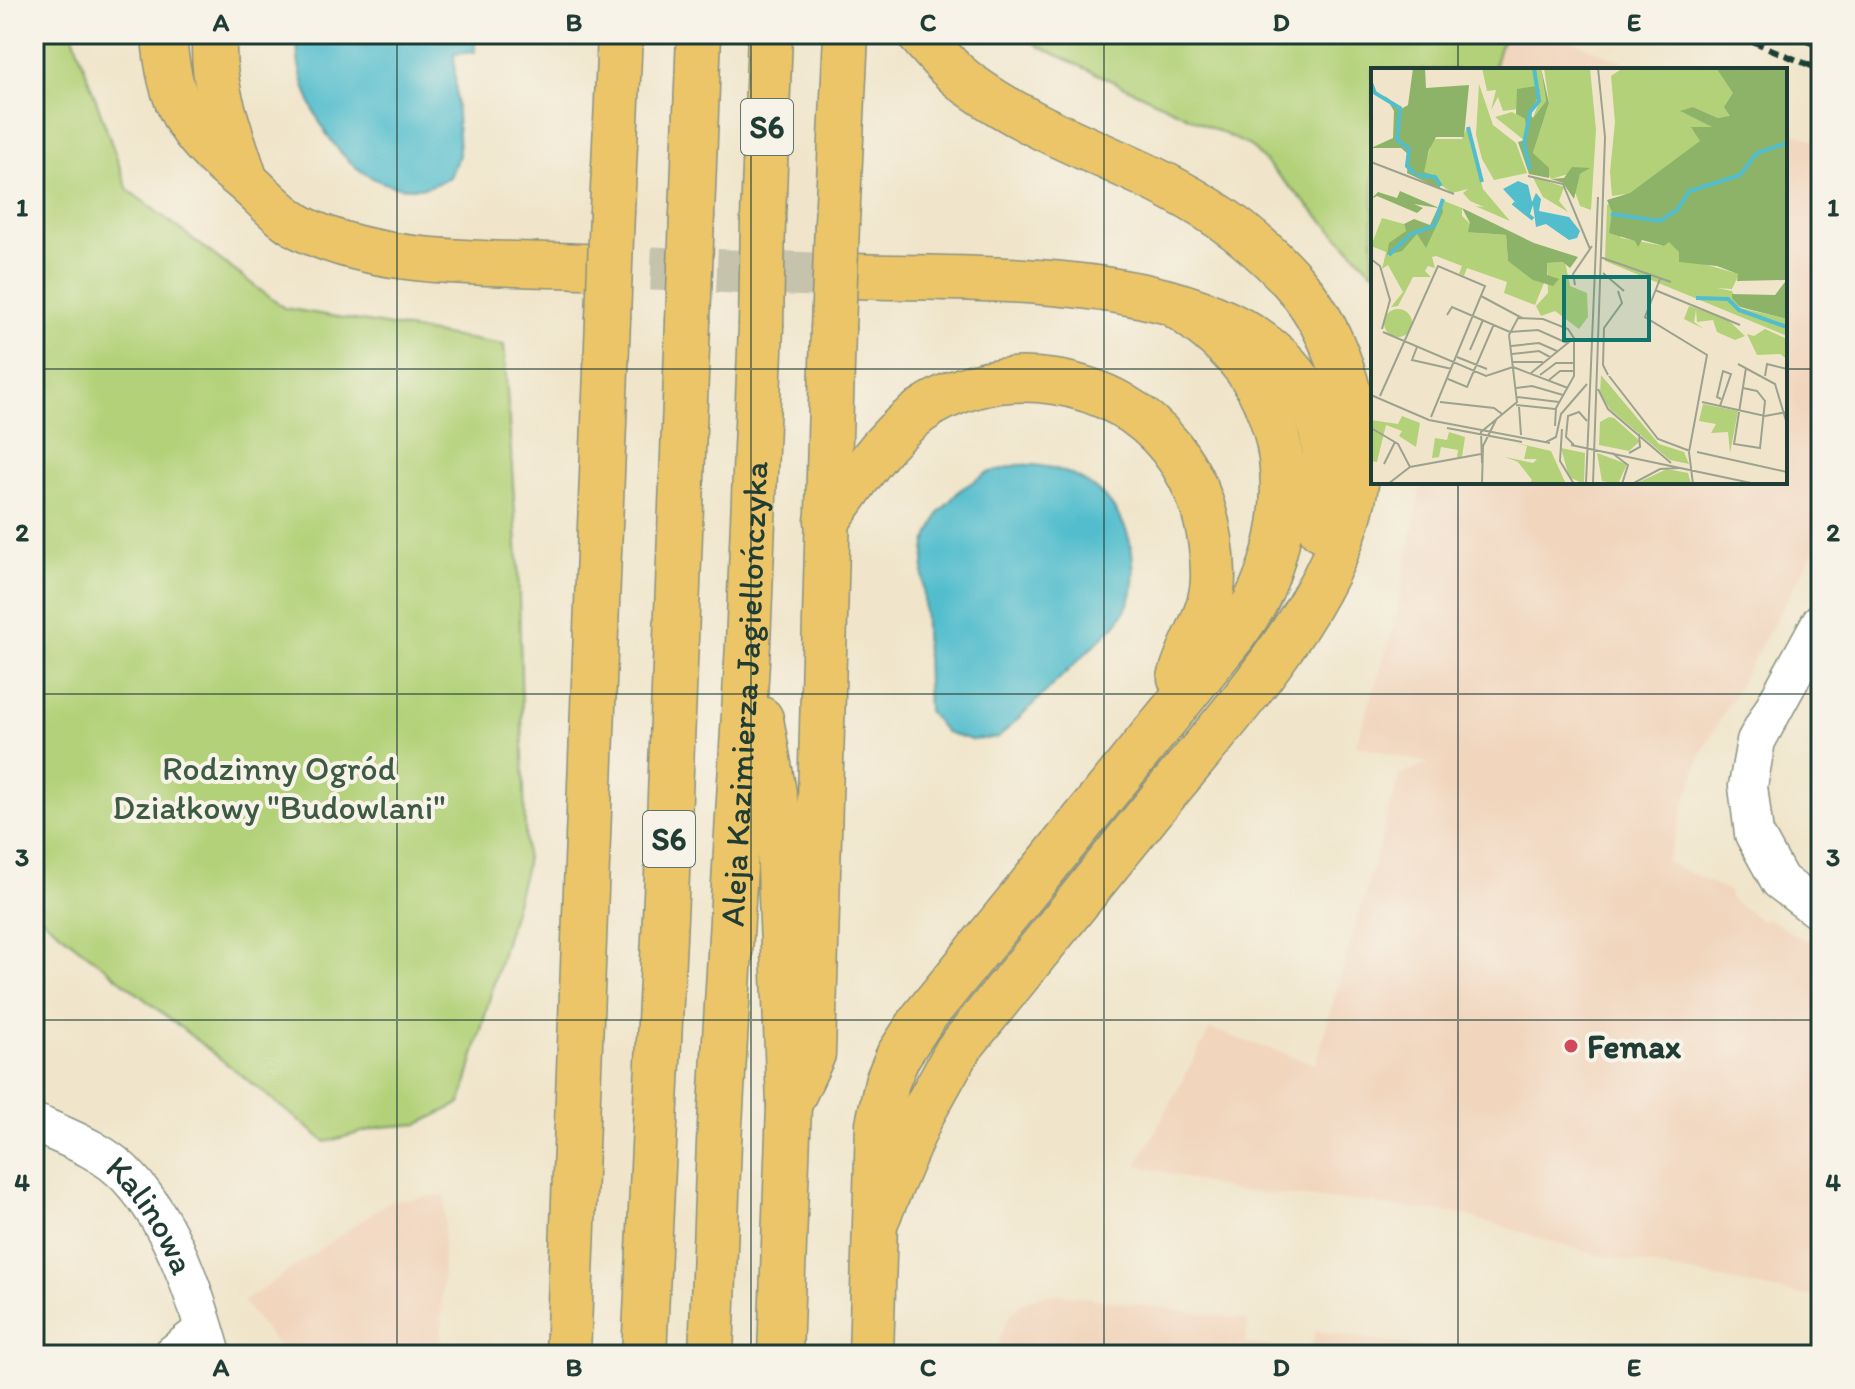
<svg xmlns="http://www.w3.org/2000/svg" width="1855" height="1389" font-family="Itim,sans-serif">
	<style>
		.built { fill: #f1d5bd }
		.green { fill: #b2d178; stroke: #688756; stroke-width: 2 }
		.water { fill: #52bdcd; stroke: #387d80; stroke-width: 2 }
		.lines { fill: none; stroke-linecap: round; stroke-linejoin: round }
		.highway-tunnel { stroke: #c6c3ac; stroke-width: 44; stroke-dasharray: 44 22; stroke-linecap: butt }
		.minor-casing { stroke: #88917f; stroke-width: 41 }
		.highway-casing { stroke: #88917f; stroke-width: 47 }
		.minor { stroke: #fff; stroke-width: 38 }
		.highway { stroke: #edc569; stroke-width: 44 }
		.rail { stroke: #1f3d34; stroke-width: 6; stroke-dasharray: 12 6; stroke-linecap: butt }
		.highway-bridge-casing { stroke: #88917f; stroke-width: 47; stroke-linecap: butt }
		.highway-bridge { stroke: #edc569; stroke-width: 44 }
		.grid { fill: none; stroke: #1f3d34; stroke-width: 2; stroke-opacity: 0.55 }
		.poi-dot { fill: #d1495b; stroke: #f7f3e8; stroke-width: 3 }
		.labels { text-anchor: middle; stroke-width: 8; stroke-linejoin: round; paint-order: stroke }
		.shield { fill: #f7f3e8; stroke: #60746a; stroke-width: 2 }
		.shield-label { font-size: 32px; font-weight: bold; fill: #1f3d34 }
		.street-label { font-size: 34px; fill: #1f3d34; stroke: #f7f3e8 }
		.park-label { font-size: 34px; fill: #3c5b42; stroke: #f7f3e8 }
		.poi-label { font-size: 34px; font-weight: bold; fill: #1f3d34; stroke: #f7f3e8; text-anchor: start }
		.inset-river { fill: none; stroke: #52bdcd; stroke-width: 4 }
		.inset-road { fill: none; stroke: #9ca28e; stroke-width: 2 }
		.view { fill: #0f766e; fill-opacity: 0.15; stroke: #0f766e; stroke-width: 4 }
		.inset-edge { fill: none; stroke: #1f3d34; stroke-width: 4 }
		.neatline { fill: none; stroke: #1f3d34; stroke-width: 3 }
		.grid-label { font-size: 26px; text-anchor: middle; font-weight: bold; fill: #1f3d34 }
	</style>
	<rect width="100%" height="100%" fill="#f7f3e8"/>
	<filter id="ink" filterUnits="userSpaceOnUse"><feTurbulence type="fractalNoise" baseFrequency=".0125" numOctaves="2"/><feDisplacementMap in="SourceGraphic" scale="16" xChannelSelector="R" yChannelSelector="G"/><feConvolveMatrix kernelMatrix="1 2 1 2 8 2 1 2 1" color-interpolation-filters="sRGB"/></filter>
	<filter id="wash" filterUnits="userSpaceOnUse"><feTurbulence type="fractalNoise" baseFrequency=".006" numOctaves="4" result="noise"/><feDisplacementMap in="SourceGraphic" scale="32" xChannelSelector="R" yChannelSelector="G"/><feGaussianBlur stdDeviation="1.8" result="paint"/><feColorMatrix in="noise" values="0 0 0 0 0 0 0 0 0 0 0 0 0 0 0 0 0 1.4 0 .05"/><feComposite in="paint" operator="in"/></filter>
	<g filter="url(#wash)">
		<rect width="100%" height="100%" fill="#f0e5ca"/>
		<g class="built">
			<path d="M1504,34H1556L1642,70H1493Z"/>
			<path d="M1785,129L1821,143V538L1700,756L1667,862L1729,891L1730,898L1760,920L1768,918L1796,936L1821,944V1299L1594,1254L1461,1214L1376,1205V1203L1234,1191L1137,1165L1210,1029L1315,1064L1400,774L1429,764L1356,745L1395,624L1422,482H1785Z"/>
			<path d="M445,1195L440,1355H285L243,1302L390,1201Z"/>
			<path d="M1061,1294L1248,1320L1245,1343L1311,1352L1315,1331L1467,1355H997L1000,1337L1011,1313L1024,1302L1039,1296Z"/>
		</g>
		<g class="green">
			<path d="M34,34L73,35L128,190L284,308L504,345L518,560L526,866L461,1103L419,1124L381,1127L326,1142L34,912Z"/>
			<path d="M1028,34H1504L1493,70H1373V272L1250,146L1038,46Z"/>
		</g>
		<g class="water">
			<path d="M297,34H475V52L454,54L459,155L450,177C443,180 434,186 427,187C356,197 311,126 299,65C297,56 298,44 297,34Z"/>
			<path d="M1018,465C1076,462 1129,501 1133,561C1135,587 1132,604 1116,624L998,738L971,740L945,732L928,711L923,574L926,543L939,513L960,490L987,473Z"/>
		</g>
	</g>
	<g filter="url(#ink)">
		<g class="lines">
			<path class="highway-tunnel" d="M585,266L856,276"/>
			<g class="minor-casing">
				<g id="minor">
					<path d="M1821,622L1756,741L1748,786L1754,834L1780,881L1821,912"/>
					<path id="s1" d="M34,1123C66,1137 105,1151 129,1178C173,1225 195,1294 212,1355"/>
					<path d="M172,1355L204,1330"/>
				</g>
			</g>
			<g class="highway-casing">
				<g id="highway">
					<path d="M164,34C168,103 188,136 242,178C264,196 281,219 308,231C389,268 498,262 585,266"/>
					<path d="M215,34C209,84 232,134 246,181"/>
					<path d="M612,211L620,34"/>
					<path d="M692,215L699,34"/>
					<path d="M763,219L770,34"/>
					<path d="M837,223L846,34"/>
					<path d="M856,276C983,281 1249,265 1312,403C1330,443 1327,486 1320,528"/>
					<path d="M827,521C858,479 886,431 932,404C970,382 1011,375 1055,382C1154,398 1211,475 1213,574C1214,613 1189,643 1180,678"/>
					<path d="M761,719L778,816L789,1105L780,1355"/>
					<path d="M789,1105L813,1054L833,329"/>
					<path d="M877,1219L921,1116L957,1051C1026,965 1096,880 1165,794C1235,709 1348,587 1357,474C1360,442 1354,409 1345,379C1324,311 1294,275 1239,231C1159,168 1055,146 973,87C952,73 936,53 919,34"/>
					<path d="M568,1355L608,319"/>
					<path d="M644,1355L667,875L688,322"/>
					<path id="s2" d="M711,1355L719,1142L748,644L761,326"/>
					<path d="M871,1355L878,1124L887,1082L898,1056L923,1018L1232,637C1240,626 1249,614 1256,601C1290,532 1295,445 1252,377C1233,347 1201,322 1172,303"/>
				</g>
			</g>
			<use href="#minor" class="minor"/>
			<use href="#highway" class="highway"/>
			<g class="rail">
				<path d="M1735,34L1821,70"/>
				<path d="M1790,34L1821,47"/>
			</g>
			<g class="highway-bridge-casing">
				<g id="highway-bridge">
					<path d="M608,319L612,211"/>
					<path d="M688,322L692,215"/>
					<path d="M761,326L763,219"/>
					<path d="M833,329L837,223"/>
				</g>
			</g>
			<use href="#highway-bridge" class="highway-bridge"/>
		</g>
	</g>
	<path class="grid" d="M397,34V1355M751,34V1355M1104,34V1355M1458,34V70M34,369H1373M1785,369H1821M1458,482V1355M34,694H1821M34,1020H1821"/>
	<circle class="poi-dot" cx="1571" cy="1046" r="8"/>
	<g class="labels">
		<g class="shield">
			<rect x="741" y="99" width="52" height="56" rx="6"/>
			<rect x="643" y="811" width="52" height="56" rx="6"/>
		</g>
		<g class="shield-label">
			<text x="767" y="138">S6</text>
			<text x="669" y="850">S6</text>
		</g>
		<g class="street-label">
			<text dy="12" stroke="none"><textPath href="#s2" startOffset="662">Aleja Kazimierza Jagiellończyka</textPath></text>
			<text dy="12" stroke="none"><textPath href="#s1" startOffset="154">Kalinowa</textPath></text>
		</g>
		<g class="park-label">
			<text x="279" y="780">Rodzinny Ogród<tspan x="279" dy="39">Działkowy "Budowlani"</tspan></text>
		</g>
		<g class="poi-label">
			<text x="1587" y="1058">Femax</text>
		</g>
	</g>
	<g transform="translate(1371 68)">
		<rect width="416" height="416" fill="#f0e5ca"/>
		<path d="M111,0H170L175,33L162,50L168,34L146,21L147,41L132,43L127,29L120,42L125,22L116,23ZM173,0H219L225,62L220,142L209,138L203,121L209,106L218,100L180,111L162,85L178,35ZM252,0H345L363,26L359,49L347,50L322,39L311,44L342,59L321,60L330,73L315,191L368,206L361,221L346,220L361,223L369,240L416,251V268L234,193L236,137L255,126L241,128L239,104L244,54L240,8ZM241,153L293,178L250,170ZM108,16L122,57L145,75L156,105L123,112L111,91L105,67ZM141,44L154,51V73L124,49ZM96,60L112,121L139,153L104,138L113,139L99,133L92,125L97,121L81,125L52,104L62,71H91ZM161,108L193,119L188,133L197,144L172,129ZM73,133L91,140V148L109,165L135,167L137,193L173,215L164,237L133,225L136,214L96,200L93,208L88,206L91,198L65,188L61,189L64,200L57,198L54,203L60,209H42L27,238L20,239L32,224L17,197L11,201L15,184L0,178L11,150L33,156L35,163L25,183L46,166L58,173ZM194,194L199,218L216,225L217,249L208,261L184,243L170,248L165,238L177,225L176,195ZM318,238L355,250L374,268L364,272L346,264L342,252L326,254L325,242L323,254L333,261L313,251ZM13 255a14 14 0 1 1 28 0a14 14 0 1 1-28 0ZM394,261L416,271V291L409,286L386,287L376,266L383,268ZM230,307L288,376L313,384L318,396L299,392L239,341L229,326ZM332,336L367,343L359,385L357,364L340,365L345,356L328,353ZM31,348L49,355L45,379L28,368L31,363L15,357L6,394L0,393V352L27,356ZM238,349L243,350L269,373L258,383L228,377L229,354ZM78,364L94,369L91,389H86L87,382L70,379L68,389L61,390L64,370L76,372ZM141,374L180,383L195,416H158L161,412L147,394L134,389L162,395L166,391H153L156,378ZM190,380L214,385L213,416L198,409ZM226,385L256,396L247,416L231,413ZM296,401L317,405L320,416H264Z" fill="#b2d178" fill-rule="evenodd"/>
		<path d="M42,0H54L55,20L98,17L93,69H65L58,82L53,104L67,109L69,121L36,105L38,87L30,80H0L22,70L23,43L14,28L30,41L37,37ZM170,0L178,35L162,85L178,100V110L158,106L147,74L154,72L155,65L154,51L145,46L146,21L165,18L169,22L160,47L162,50L175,33ZM345,0H416L414,212L366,213L367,206L346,198L308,194V184L298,174L293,178L271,172L267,179L264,173L238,165L241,144L236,132L259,125L329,73L320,59H341L309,43L322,39L347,50L359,48L353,39L362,25ZM201,99L219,100L209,106L203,131L192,115L180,111L193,110ZM29,123L66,139L67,140L43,136L52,140L46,145L6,128L0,131L7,124L26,130ZM70,133L72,144L55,180L46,166L31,183L16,187L18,175L35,163L33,156L43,151L59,157ZM91,140L163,175L207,189L199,200L192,194L176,195V207L188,211L182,218L162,212L137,193L135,167L97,164L99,155ZM414,214L416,251L369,239L361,230V226L404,227Z" fill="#8db368"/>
		<path d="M147,113L157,117L161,134L165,125L170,131L168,143L198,149L209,163L206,170L198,172L175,156L165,159L162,137L158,149L132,121Z" fill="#52bdcd"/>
		<path class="inset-river" d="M0,15L4,25L29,40L26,72L38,81L36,98L44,106M97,59L111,114M159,101L153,76L159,44L168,33L163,0M46,107L64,109L70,118M319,123L369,107L386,85L416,75M142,135L162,151M240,146L289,153L306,142L319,122M18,187L40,166L63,158L72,131M325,230L357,231L368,242L416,259"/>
		<path class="inset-road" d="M0,94L83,126M157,108L192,116L219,181M229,189L300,214M0,191L9,198L19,232L11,261M232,205L253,223M289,211L274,249L336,287L318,384L322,416M204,217L202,206L221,178M284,222L369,257M110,228L151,250M76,247L81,239L139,264M12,264L115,308L142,299M139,264L167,262L196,275M140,278L168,275L186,283M46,279L41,292L81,301M99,282L112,252M141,286L168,283L179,289M86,289L116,301M142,294H172M367,296L404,316L416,356M142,299L197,320M160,305L203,270M169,307L185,295H204M237,307L232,297L233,260L251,235L247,223M238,308L287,371L319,383M394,308L396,296L416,301M77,311L96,319L123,256M178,312L189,303H204M145,320L161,318L192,327M372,320L386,323L394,333L389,380L363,376L375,300M227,321L237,341L300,395M0,327L58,352L179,375M9,328L67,198L114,218L60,349M146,329L188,334M69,334L123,340L131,346M331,334L394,348L416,344M145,337L184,341M349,338L360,306L352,303L346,329L350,331M148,339L150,367M0,360L27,376L39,399M76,360L151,374M191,361L189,393L203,416M175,374L185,369L190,346L216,316M200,377L385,416M203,377L195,369L197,348L208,344L216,353M326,384L416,404M241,385L257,397L251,416M258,385L269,379L268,366M111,395L110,364L146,334L138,267L147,250L172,251L197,261L203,270V308L185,340L184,358M13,396L24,374M17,416L39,399L110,386M111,416L112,378L126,350M215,416L227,129M222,416L234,69L227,0M261,416L289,401L308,400"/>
		<path class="view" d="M193,209H278V272H193Z"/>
		<rect width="416" height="416" class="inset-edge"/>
	</g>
	<rect width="1855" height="1389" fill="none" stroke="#f7f3e8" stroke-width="88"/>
	<rect x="44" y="44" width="1767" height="1301" class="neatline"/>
	<g class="grid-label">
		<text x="221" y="31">A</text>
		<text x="574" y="31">B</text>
		<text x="928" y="31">C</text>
		<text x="1281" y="31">D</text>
		<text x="1634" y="31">E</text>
		<text x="22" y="216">1</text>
		<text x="1833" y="216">1</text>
		<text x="22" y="541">2</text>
		<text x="1833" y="541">2</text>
		<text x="22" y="866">3</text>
		<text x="1833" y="866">3</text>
		<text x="22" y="1191">4</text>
		<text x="1833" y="1191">4</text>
		<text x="221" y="1376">A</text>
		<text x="574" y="1376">B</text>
		<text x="928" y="1376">C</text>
		<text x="1281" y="1376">D</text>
		<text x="1634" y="1376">E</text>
	</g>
</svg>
